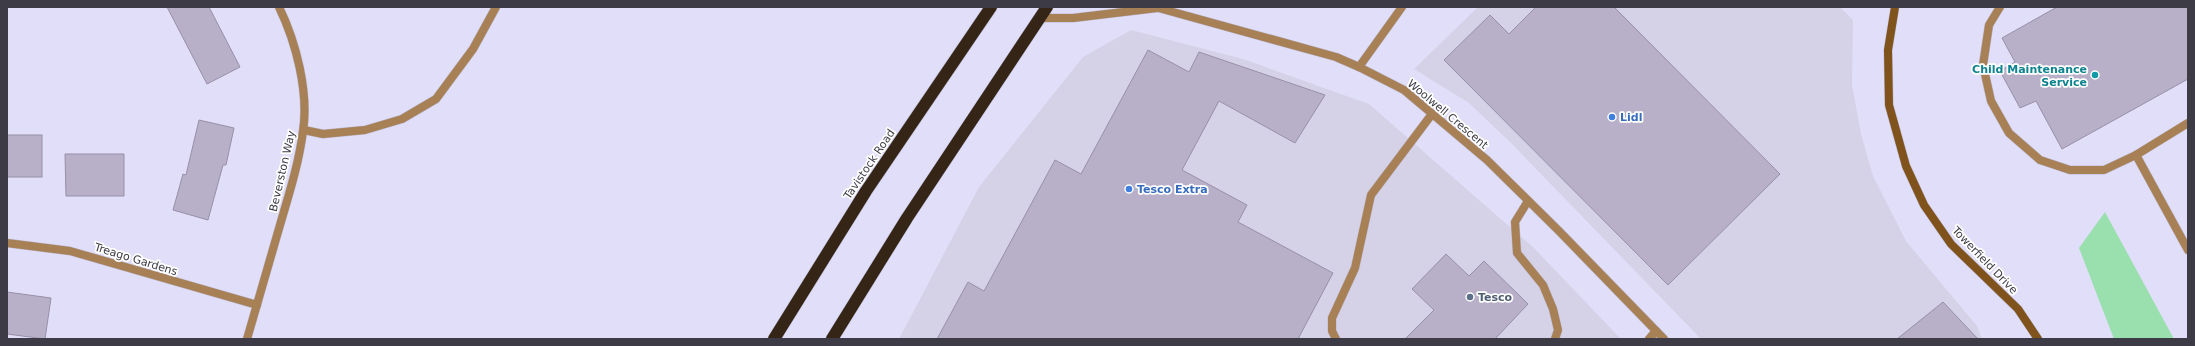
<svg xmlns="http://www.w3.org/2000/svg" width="2195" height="346" font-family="'DejaVu Sans',sans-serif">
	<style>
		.commercial { fill: #d5d2e7 }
		.green { fill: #9ae0ae }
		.building { fill: #b8afc9; stroke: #988fa8 }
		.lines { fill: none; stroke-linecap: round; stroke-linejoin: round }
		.lane-casing { stroke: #bdbad2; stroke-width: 9 }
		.street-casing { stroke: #bdbad2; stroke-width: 9 }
		.secondary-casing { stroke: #bdbad2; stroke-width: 9 }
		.highway-casing { stroke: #bdbad2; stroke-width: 13 }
		.lane { stroke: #a78055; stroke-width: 8 }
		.street { stroke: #a78055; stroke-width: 8 }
		.secondary { stroke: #7f531b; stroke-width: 8 }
		.highway { stroke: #342516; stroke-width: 12 }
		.culture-dot { fill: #0f9aa8; stroke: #fff; stroke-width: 1.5 }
		.shop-dot { fill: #3f7fe0; stroke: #fff; stroke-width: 1.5 }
		.service-dot { fill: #5c6f8a; stroke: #fff; stroke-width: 1.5 }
		.labels { text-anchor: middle; stroke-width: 3.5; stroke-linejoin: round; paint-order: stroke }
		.culture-label { font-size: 11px; font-weight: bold; fill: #0d838f; stroke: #fff; text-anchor: end }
		.street-label { font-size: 11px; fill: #3c3b46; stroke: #fff }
		.shop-label { font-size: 11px; font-weight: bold; fill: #366cbe; stroke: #fff; text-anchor: start }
		.service-label { font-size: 11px; font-weight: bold; fill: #4e5e75; stroke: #fff; text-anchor: start }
	</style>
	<rect width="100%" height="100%" fill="#e1defa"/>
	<g class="commercial">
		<path d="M1478,7H1840L1853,20L1852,85L1861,134L1873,176L1906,241L1977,326L1982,339H1701L1511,143L1469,103L1414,69Z"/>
		<path d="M1131,30L1243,59L1369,104L1533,247L1621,339H899L979,187L1083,57Z"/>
	</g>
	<path class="green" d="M2105,212L2174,339H2114L2079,248Z"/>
	<g class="building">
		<path d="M167,7H209L240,67L207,84Z"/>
		<path d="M1536,7H1614L1780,174L1668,285L1444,60L1490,15L1509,34Z"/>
		<path d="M2057,7H2188V79L2062,149L2036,101L2020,108L2000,71L2015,62L2002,38Z"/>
		<path d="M1148,50L1189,72L1199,52L1325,95L1295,143L1219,101L1182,170L1247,205L1238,222L1333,273L1298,339H937L968,282L984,291L1055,160L1081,174Z"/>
		<path d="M199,120L234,128L226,165H223L208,220L173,210L183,174L186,175Z"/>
		<rect x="7" y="135" width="35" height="42"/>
		<path d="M65,154H124V196H66Z"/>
		<path d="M1446,254L1469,276L1484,261L1528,304L1495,339H1405L1434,310L1412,289Z"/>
		<path d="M7,292L51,298L45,339L7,334Z"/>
		<path d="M1943,302L1978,339H1897Z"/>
	</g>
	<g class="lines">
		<g class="lane-casing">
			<g id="lane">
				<path d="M2000,7L1989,25L1983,65L1991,101L2009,133L2040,160L2070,170H2104L2136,155L2188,123"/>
				<path d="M2136,155L2188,250"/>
				<path d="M1528,201L1515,222L1517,253L1543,285L1553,309L1558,330L1555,339"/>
				<path d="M1336,339L1332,331V318L1355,268L1371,195L1432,114"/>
				<path d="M1649,339L1656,331"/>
			</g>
		</g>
		<g class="street-casing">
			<g id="street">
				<path d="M1155,7L1336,57L1359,67L1404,90L1487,160L1559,231L1664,339"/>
				<path d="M1039,18H1073L1157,8"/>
				<path d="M1359,67L1402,7"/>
				<path d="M304,130L323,134L365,130L402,119L436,99L473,49L496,7"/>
				<path d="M7,243L70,251L257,305"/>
				<path d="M247,339C258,301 269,263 280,225C289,194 299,163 303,131C309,92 296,42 279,7"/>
			</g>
		</g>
		<g class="secondary-casing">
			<path id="secondary" d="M1895,7L1888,50L1889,105L1906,166L1924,205L1951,244L2018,309L2038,339"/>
		</g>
		<g class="highway-casing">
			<g id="highway">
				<path d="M774,339L866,191L991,7"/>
				<path d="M832,339L907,218L1047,7"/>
			</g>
		</g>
		<use href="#lane" class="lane"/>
		<use href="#street" class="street"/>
		<use href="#secondary" class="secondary"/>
		<use href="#highway" class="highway"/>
	</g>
	<circle class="culture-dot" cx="2095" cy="75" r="4"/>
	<g class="shop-dot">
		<circle cx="1612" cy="117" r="4"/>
		<circle cx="1129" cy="189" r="4"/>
	</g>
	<circle class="service-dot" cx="1470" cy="297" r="4"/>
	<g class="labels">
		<g class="culture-label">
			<text x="2087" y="73">Child Maintenance<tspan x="2087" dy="13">Service</tspan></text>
		</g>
		<g class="street-label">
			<text transform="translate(1448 114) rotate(40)" y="4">Woolwell Crescent</text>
			<text transform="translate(869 164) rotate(-56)" y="4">Tavistock Road</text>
			<text transform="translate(282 171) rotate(-77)" y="4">Beverston Way</text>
			<text transform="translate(136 259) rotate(17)" y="4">Treago Gardens</text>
			<text transform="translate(1985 260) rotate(46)" y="4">Towerfield Drive</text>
		</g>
		<g class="shop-label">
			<text x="1620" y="121">Lidl</text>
			<text x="1137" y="193">Tesco Extra</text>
		</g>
		<g class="service-label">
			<text x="1478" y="301">Tesco</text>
		</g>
	</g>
	<rect width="2195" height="346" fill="none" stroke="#3c3b46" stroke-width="16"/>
</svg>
